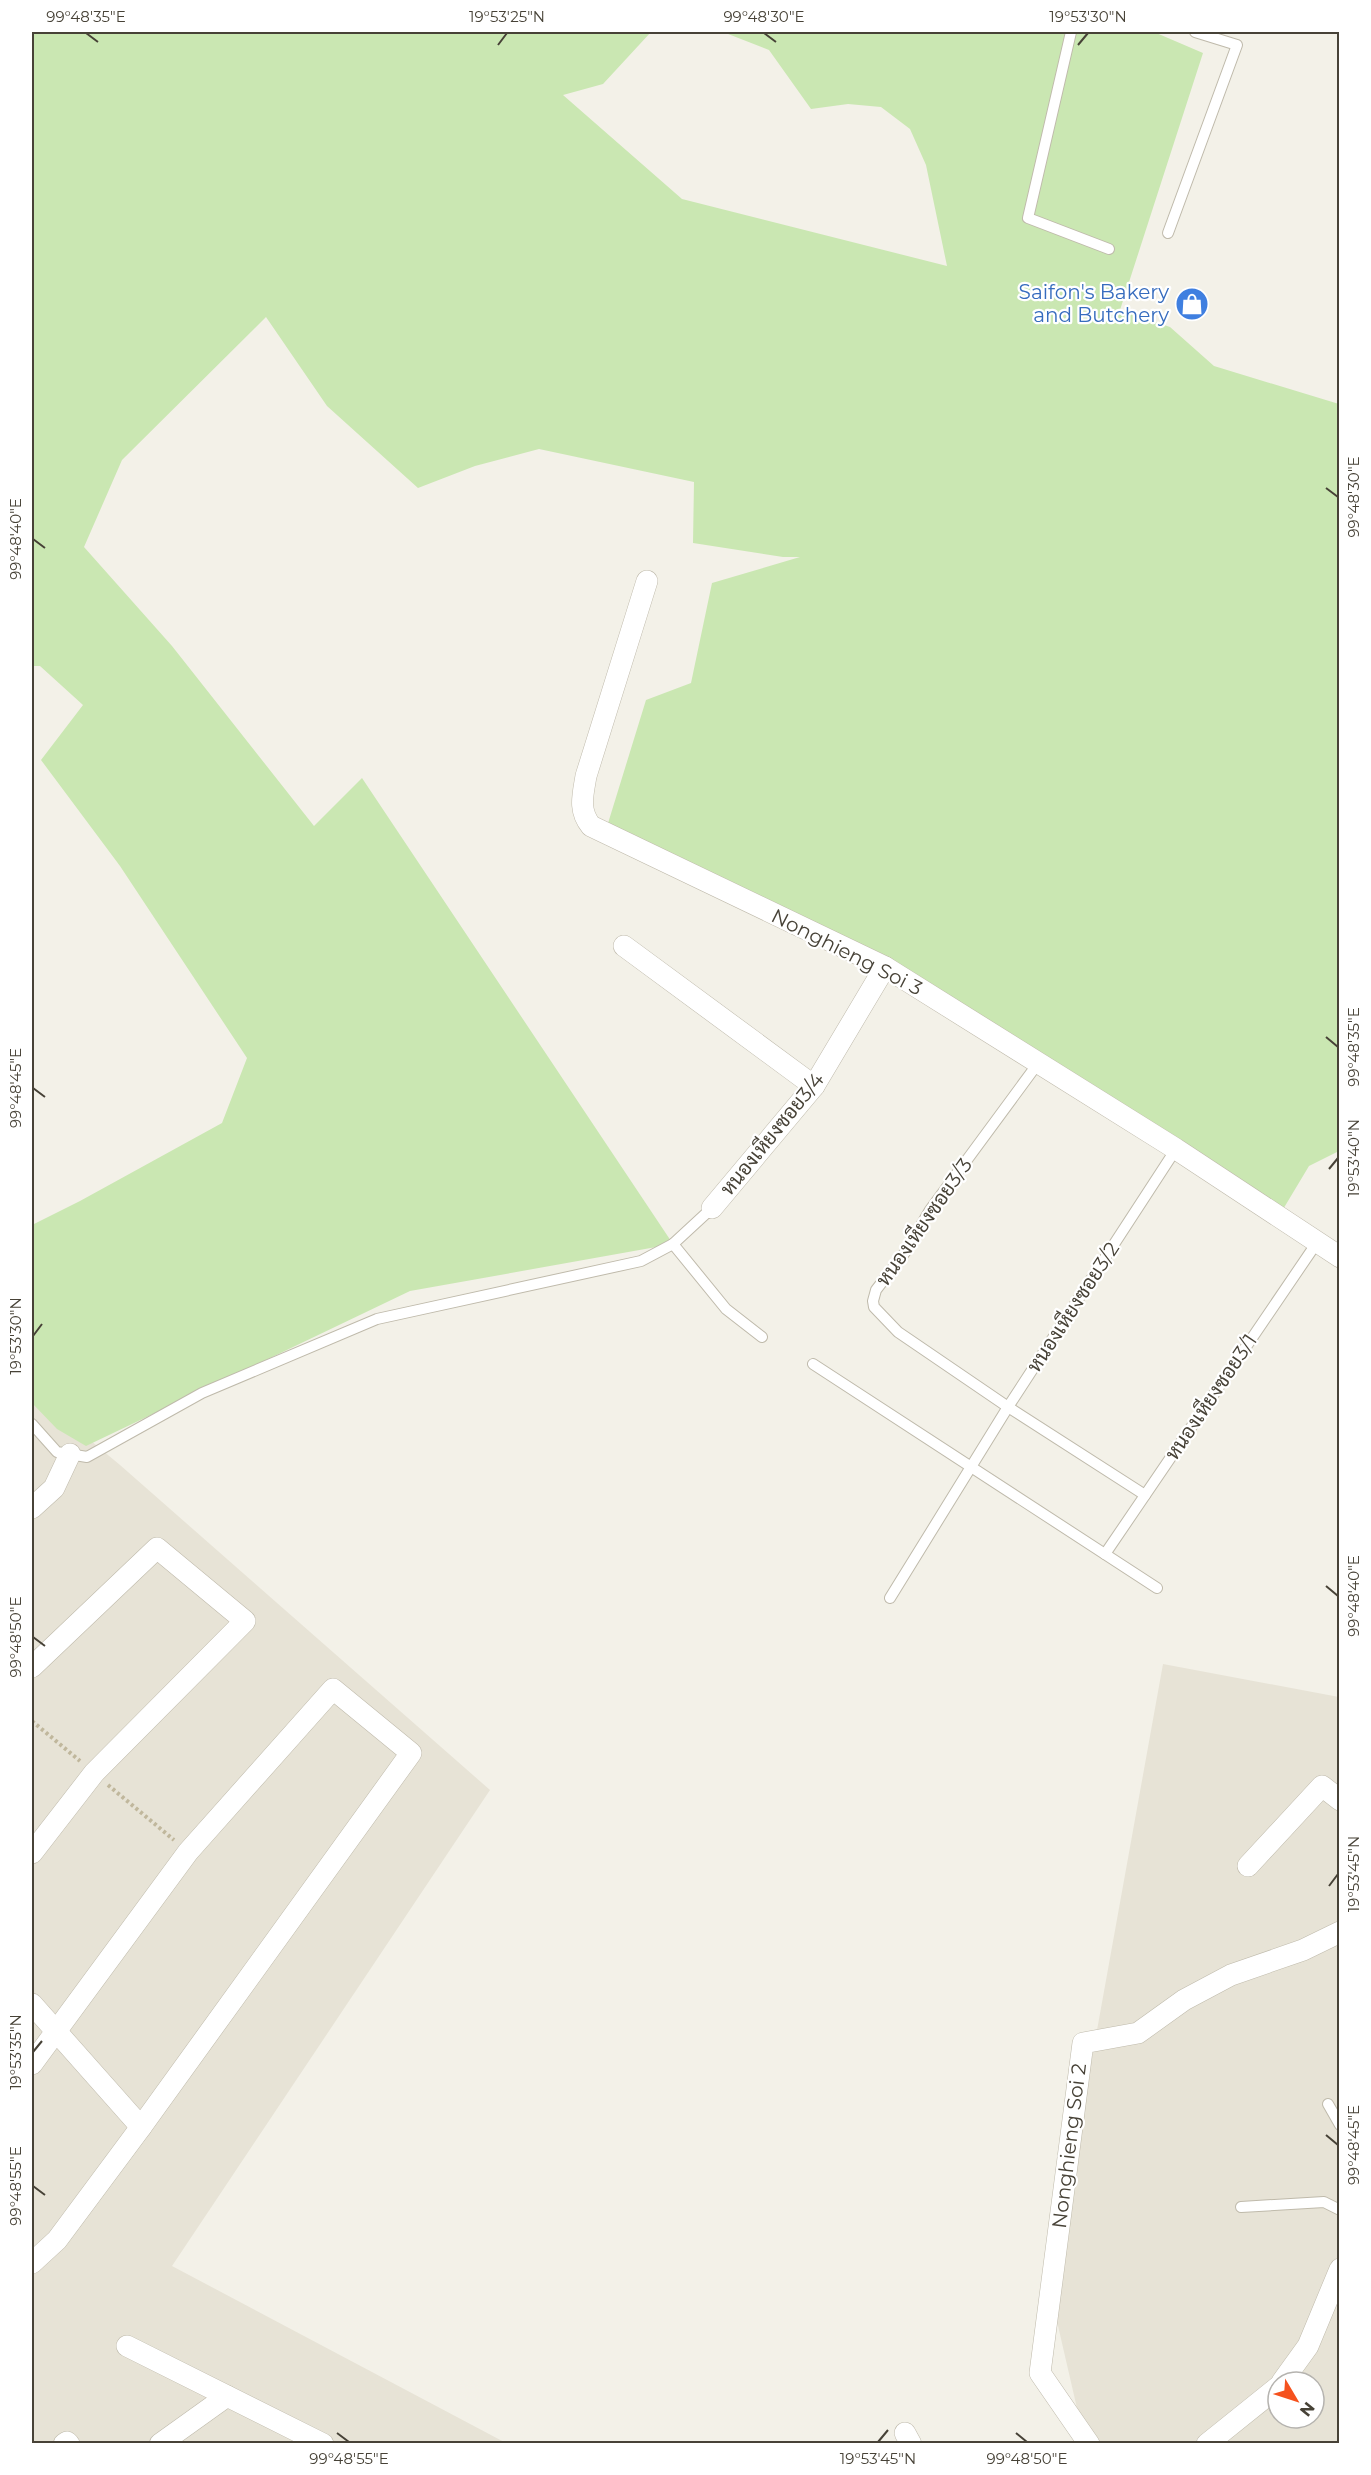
<svg xmlns="http://www.w3.org/2000/svg" width="1371" height="2475" font-family="Montserrat,Sarabun,sans-serif">
	<style>
		.residential { fill: #e7e3d6; fill-rule: evenodd }
		.green { fill: #cae7b2 }
		.lines { fill: none; stroke-linecap: round; stroke-linejoin: round }
		.lane-casing { stroke: #bfbaab; stroke-width: 12 }
		.street-casing { stroke: #bfbaab; stroke-width: 22 }
		.path { stroke: #c0b79c; stroke-width: 4; stroke-dasharray: 3 3; stroke-linecap: butt }
		.lane { stroke: #fff; stroke-width: 10 }
		.street { stroke: #fff; stroke-width: 21 }
		.ticks { fill: none; stroke: #474237; stroke-width: 2 }
		.labels { text-anchor: middle; stroke-width: 4.5; stroke-linejoin: round; paint-order: stroke }
		.shop-label { font-size: 20px; fill: #366cbe; stroke: #fff; text-anchor: end }
		.street-label { font-size: 20px; fill: #474237; stroke: #fff }
		.neatline { fill: none; stroke: #474237; stroke-width: 2 }
		.ticks-label { font-size: 15px; text-anchor: middle; fill: #474237 }
	</style>
	<rect width="100%" height="100%" fill="#f3f1e8"/>
	<g class="residential">
		<path d="M32,1392L120,1465L490,1790L172,2266L506,2443H32Z"/>
		<path d="M1163,1664L1339,1697V2443H1085L1050,2291ZM1278,2382H1314V2418H1278Z"/>
	</g>
	<path class="green" d="M32,32H651L603,84L563,95L682,199L947,266L926,165L910,129L881,107L848,104L811,109L769,50L723,32H1154L1203,53L1120,310L1170,327L1214,366L1339,404V1151L1309,1166L1279,1216L869,959L605,833L646,700L691,683L712,583L800,557H783L693,543L694,482L539,449L475,466L418,488L327,406L266,317L122,460L84,547L172,646L314,826L362,778L673,1244L410,1291L86,1446L57,1429L32,1403V1225L80,1201L222,1123L247,1058L120,866L41,760L83,705L40,666H32Z"/>
	<g class="lines">
		<g class="lane-casing">
			<g id="lane">
				<path d="M1071,32L1028,218L1109,249"/>
				<path d="M1168,233L1237,45L1195,32"/>
				<path d="M1039,1062L930,1210L906,1251L876,1290L873,1301L874,1307L898,1332L1008,1407L1145,1495"/>
				<path d="M673,1244L726,1309L762,1337"/>
				<path d="M813,1364L1157,1588"/>
				<path d="M32,1424L57,1452L87,1457L202,1393L377,1319L641,1261L673,1244L712,1208"/>
				<path d="M1105,1554L1318,1241"/>
				<path d="M890,1598L1008,1407L1176,1149"/>
				<path d="M1328,2104L1340,2125"/>
				<path d="M1241,2207L1324,2202L1340,2210"/>
			</g>
		</g>
		<g class="street-casing">
			<g id="street">
				<path d="M647,581L586,776C583,795 578,810 591,826L885,967L1176,1149L1340,1257"/>
				<path d="M624,946L814,1086"/>
				<path d="M712,1208L814,1086L885,967"/>
				<path d="M32,1508L54,1488L70,1454"/>
				<path d="M32,1667L157,1548L245,1621L94,1773L32,1853"/>
				<path d="M1248,1866L1322,1786L1340,1800"/>
				<path d="M32,2004L141,2127"/>
				<path d="M32,2064L188,1852L333,1689L411,1753L141,2127L57,2240L32,2263"/>
				<path d="M127,2346L323,2444"/>
				<path d="M1282,2382L1308,2346L1340,2269"/>
				<path d="M905,2433L911,2444"/>
				<path d="M64,2444L67,2442L69,2444"/>
				<path d="M160,2444L227,2396"/>
				<path d="M1089,2444L1040,2373L1083,2043L1138,2033L1184,2000L1231,1975L1303,1950L1340,1932"/>
				<path d="M1207,2444L1278,2387"/>
			</g>
		</g>
		<g class="path">
			<path d="M32,1721L80,1761"/>
			<path d="M108,1785L174,1840"/>
		</g>
		<use href="#lane" class="lane"/>
		<use href="#street" class="street"/>
	</g>
	<path class="ticks" d="M86,33L98,42M764,33L776,42M498,45L507,33M1078,45L1088,33M1326,488L1338,497M33,539L45,548M1326,1037L1338,1047M33,1088L45,1097M1329,1169L1338,1158M33,1336L42,1324M1326,1586L1338,1596M33,1637L45,1646M1329,1886L1338,1874M33,2052L42,2041M1326,2135L1338,2145M33,2186L45,2195M337,2433L349,2442M1016,2433L1027,2442M878,2442L888,2430"/>
	<defs>
		<g id="shop-disc" transform="scale(1.725)"><circle r="9.5" fill="#3f7fe0" stroke="#fff"/><path d="M-5-2.5h2.3a2.7 3.5 0 0 1 5.4 0H5L5.5 6h-11ZM-1.5-2.5h3a1.5 2.3 0 0 0-3 0Z" fill="#fff"/></g>
	</defs>
	<g fill-rule="evenodd">
		<use href="#shop-disc" x="1192" y="304"/>
	</g>
	<g class="labels">
		<g class="shop-label">
			<text x="1169" y="299">Saifon's Bakery<tspan x="1169" dy="23">and Butchery</tspan></text>
		</g>
		<g class="street-label">
			<text transform="translate(847 952) rotate(27)" y="7">Nonghieng Soi 3</text>
			<text transform="translate(772 1134) rotate(-51)" y="7">หนองเหียงซอย3/4</text>
			<text transform="translate(924 1222) rotate(-55)" y="7">หนองเหียงซอย3/3</text>
			<text transform="translate(1073 1307) rotate(-57)" y="7">หนองเหียงซอย3/2</text>
			<text transform="translate(1211 1397) rotate(-56)" y="7">หนองเหียงซอย3/1</text>
			<text transform="translate(1069 2146) rotate(-83)" y="7">Nonghieng Soi 2</text>
		</g>
	</g>
	<rect width="1371" height="2475" fill="none" stroke="#ffffff" stroke-width="66"/>
	<g transform="translate(1296 2400) rotate(129)"><circle r="28" fill="#ffffff" stroke="#b5b3af" stroke-width="1.5"/>
	<path d="M0-4.5L10 22L0 15L-10 22Z" fill="#f5521e"/>
	<text y="-9" font-size="16" font-weight="bold" text-anchor="middle" fill="#474237">N</text>
	</g>
	<rect x="33" y="33" width="1305" height="2409" class="neatline"/>
	<g class="ticks-label">
		<text x="86" y="22">99°48'35"E</text>
		<text x="507" y="22">19°53'25"N</text>
		<text x="764" y="22">99°48'30"E</text>
		<text x="1088" y="22">19°53'30"N</text>
		<text transform="translate(1354 497) rotate(-90)" y="5">99°48'30"E</text>
		<text transform="translate(16 539) rotate(-90)" y="5">99°48'40"E</text>
		<text transform="translate(1354 1047) rotate(-90)" y="5">99°48'35"E</text>
		<text transform="translate(16 1088) rotate(-90)" y="5">99°48'45"E</text>
		<text transform="translate(1354 1158) rotate(-90)" y="5">19°53'40"N</text>
		<text transform="translate(16 1336) rotate(-90)" y="5">19°53'30"N</text>
		<text transform="translate(1354 1596) rotate(-90)" y="5">99°48'40"E</text>
		<text transform="translate(16 1637) rotate(-90)" y="5">99°48'50"E</text>
		<text transform="translate(1354 1874) rotate(-90)" y="5">19°53'45"N</text>
		<text transform="translate(16 2052) rotate(-90)" y="5">19°53'35"N</text>
		<text transform="translate(1354 2145) rotate(-90)" y="5">99°48'45"E</text>
		<text transform="translate(16 2186) rotate(-90)" y="5">99°48'55"E</text>
		<text x="349" y="2464">99°48'55"E</text>
		<text x="878" y="2464">19°53'45"N</text>
		<text x="1027" y="2464">99°48'50"E</text>
	</g>
</svg>
